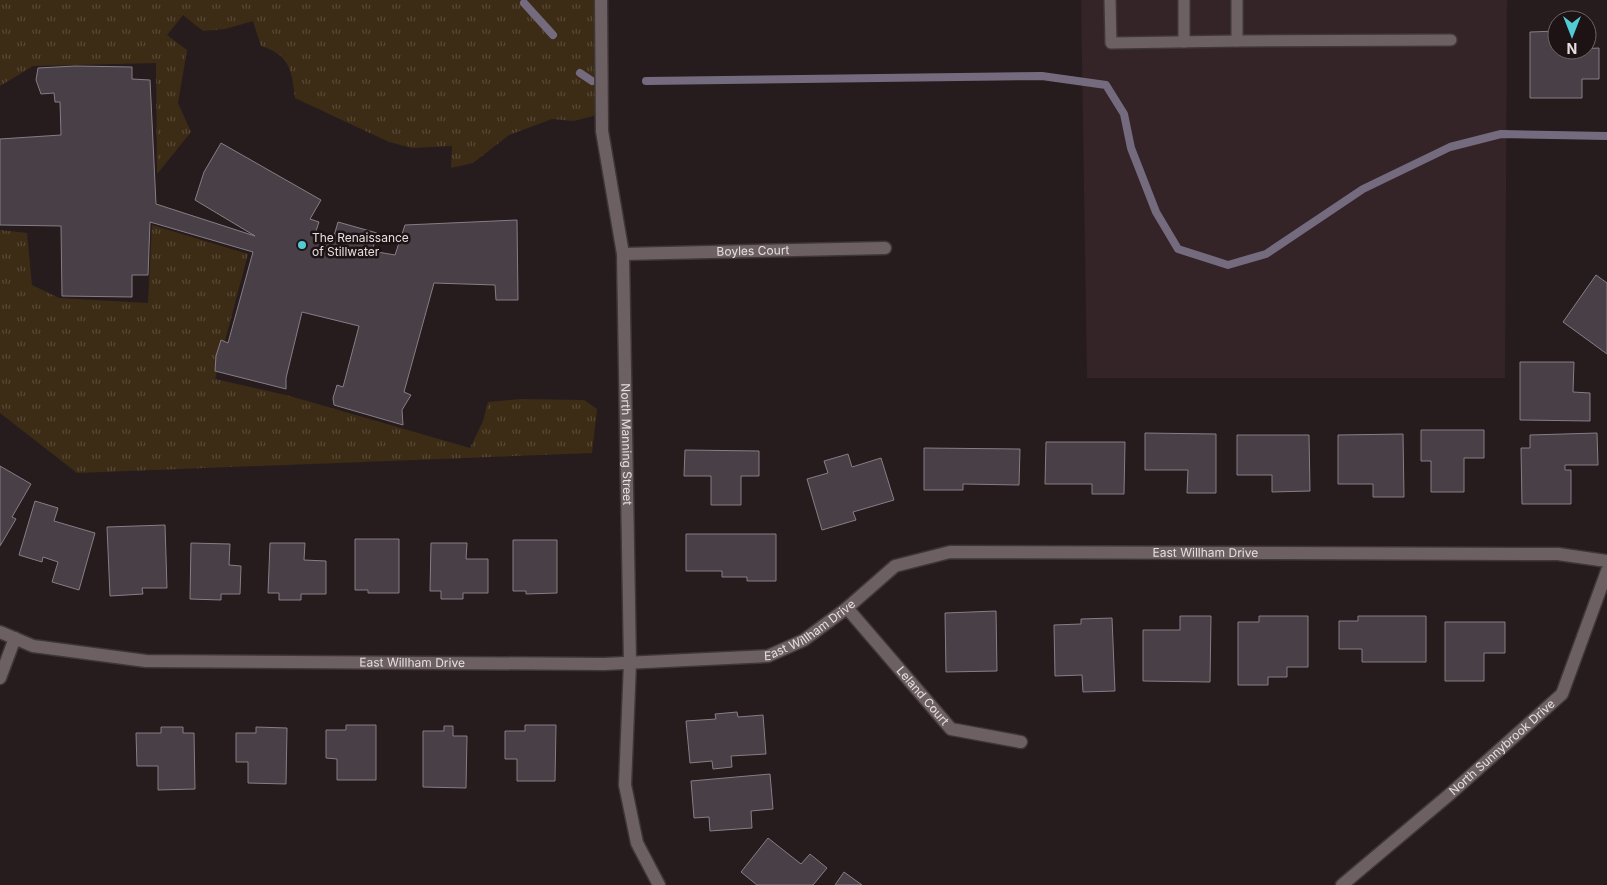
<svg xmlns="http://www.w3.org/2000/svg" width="1607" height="885" font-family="Inter,sans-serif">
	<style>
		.built { fill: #352427 }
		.grass { fill: url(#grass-tufts) }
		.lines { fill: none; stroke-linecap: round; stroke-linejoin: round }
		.stream { stroke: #756b7f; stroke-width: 8 }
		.building { fill: #493f47; stroke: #877d85 }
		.service-casing { stroke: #3e3638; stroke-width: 14 }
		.minor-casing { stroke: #3e3638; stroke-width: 15 }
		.service { stroke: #6d6062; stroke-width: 11 }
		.minor { stroke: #6d6062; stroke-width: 12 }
		.poi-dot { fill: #51ccd4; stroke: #1d1214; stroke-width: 2 }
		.labels { text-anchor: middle; stroke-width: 5; stroke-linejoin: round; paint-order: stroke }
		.poi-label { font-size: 12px; fill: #e6dee0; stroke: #1d1214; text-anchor: start }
		.street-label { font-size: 12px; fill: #e6dee0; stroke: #1d1214 }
	</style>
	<defs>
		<pattern id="grass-tufts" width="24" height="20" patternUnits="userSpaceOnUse" patternTransform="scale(1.25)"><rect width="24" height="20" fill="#3c2b15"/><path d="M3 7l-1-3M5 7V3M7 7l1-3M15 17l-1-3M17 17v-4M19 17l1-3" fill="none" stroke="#584937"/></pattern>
	</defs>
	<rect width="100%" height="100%" fill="#261c1d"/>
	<path class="built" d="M1081,0H1507L1505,378H1087Z"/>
	<g class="grass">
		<path d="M0,0H594L596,115L574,121L552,119L509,135L473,163L451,168L452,146L412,148L389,142L295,98C292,71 290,55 261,46L253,21L225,29L203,31L183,15L167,35L187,50L178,103L191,132L157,174L156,63L33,66L0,86Z"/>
		<path d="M152,225L248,254L215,379L290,396L470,448L483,421L488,402L521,399L584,400L597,409L592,453L77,473L0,413V230L27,233L32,285L59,298L148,303Z"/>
	</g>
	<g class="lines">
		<g class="stream">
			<path d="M524,3L553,35"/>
			<path d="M580,73L592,81"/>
			<path d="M646,81L1042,76L1106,85L1124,114L1131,148L1156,212L1178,249L1228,265L1266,254L1363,189L1450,147L1501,134L1607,136"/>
		</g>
	</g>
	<g class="building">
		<path d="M1557,31V50L1599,48V79H1582V98H1530V32Z"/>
		<path d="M75,66L132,67V79L150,80L156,204L255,236L195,200L204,172L221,143L321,200L310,219L319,222L315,234L333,239L338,222L377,233L372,251L395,255L405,225L517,220L518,300H496L495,285L434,283L404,392L411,395L402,410L403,425L334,405L333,398L337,385L343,387L359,326L302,312L286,378V389L215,371L216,356L221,340L228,343L253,252L150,222L148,275H132V297L62,296L61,226L0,225V139L61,135L60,102H55L54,93L41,94L36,80L38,68Z"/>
		<path d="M1596,275L1607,283V354L1563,322Z"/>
		<path d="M1520,362H1574L1573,392L1590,393V421L1520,420Z"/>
		<path d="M1421,430H1484V458H1464V492H1431V461H1421Z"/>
		<path d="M1145,433L1216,434V493H1187L1188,470H1145Z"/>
		<path d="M1597,433L1598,465H1565V470H1571V504H1522L1521,448H1530V435Z"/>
		<path d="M1403,434L1404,497H1373V484H1338V435Z"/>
		<path d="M1237,435H1309L1310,491L1272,492V475H1237Z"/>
		<path d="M1046,442H1125L1124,494H1092V484H1045Z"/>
		<path d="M924,448L1020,449L1019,485L963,484V490H924Z"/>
		<path d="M685,450L759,451V476H741V505H711V476H684Z"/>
		<path d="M848,454L852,467L881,458L894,500L853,512L856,520L822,530L807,479L828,473L824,461Z"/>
		<path d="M0,466L31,484L12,517L16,519L0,546Z"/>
		<path d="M35,501L58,508L54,521L95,533L79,590L52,582L58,562L43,557L42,562L19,555Z"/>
		<path d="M165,525L167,588H142L143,594L110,596L107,527Z"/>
		<path d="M686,534H776V581H747V577H722V571H686Z"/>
		<path d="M355,539H399V593H368V590H355Z"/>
		<path d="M513,540H557V593L526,594V591H513Z"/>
		<path d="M191,543L230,544L229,565L241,566L240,594H221V600L190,599Z"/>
		<path d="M270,543H305L304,560L326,561V594H301V600H279V593H268Z"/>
		<path d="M431,543H467L466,559H488V593H463V599H441V591H430Z"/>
		<path d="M996,611L997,671L946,672L945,613Z"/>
		<path d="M1180,616H1211L1210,682L1143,681V630H1180Z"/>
		<path d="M1259,616H1308V667H1287V677H1268V685H1238V622H1259Z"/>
		<path d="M1358,616H1426V662H1362V649H1339V621H1358Z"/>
		<path d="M1112,618L1115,691L1083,692L1082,675L1055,676L1054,625L1081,624V619Z"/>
		<path d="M1445,622H1505V653H1484V681H1445Z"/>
		<path d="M737,712L738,717L763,715L766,754L731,756L732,767L713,769L712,761L690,763L686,721L716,719L715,714Z"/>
		<path d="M346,725H376V780H337V759L326,758V730H346Z"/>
		<path d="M525,725H556L555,781H517V759H505V731H525Z"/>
		<path d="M444,726H453V736H467L466,788L423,787V731H444Z"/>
		<path d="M161,727H183V733H194L195,789L158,790V766H137L136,733H161Z"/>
		<path d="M256,727L287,728L286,784L248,783V762H236V733H256Z"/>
		<path d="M770,774L773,809L751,811L752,828L710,831L709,817L694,818L691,781Z"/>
		<path d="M768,838L801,864L810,854L827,868L813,885H757L741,872Z"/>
		<path d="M844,872L862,885H835Z"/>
	</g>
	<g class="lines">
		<g class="service-casing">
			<g id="service">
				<path d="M1110,0L1111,43L1237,41"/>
				<path d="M1184,0V42"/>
				<path d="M1237,0V41L1451,40"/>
			</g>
		</g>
		<g class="minor-casing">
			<g id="minor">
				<path id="s1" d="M601,0L602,131L623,254L630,663L625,785L637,843L659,885"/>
				<path id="s2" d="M623,254L885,248"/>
				<path id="s3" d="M847,608L951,729L1021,742"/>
				<path id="s4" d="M0,632L33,646L146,661L604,664L768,656L804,640L847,608L895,566L950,552L1558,554L1607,561"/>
				<path d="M0,678L15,638"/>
				<path id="s5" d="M1342,885L1450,794L1562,694L1607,571"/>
			</g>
		</g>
		<use href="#service" class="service"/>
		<use href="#minor" class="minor"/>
	</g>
	<circle class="poi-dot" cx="302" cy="245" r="5"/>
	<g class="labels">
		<g class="poi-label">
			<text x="312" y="242">The Renaissance<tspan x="312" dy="14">of Stillwater</tspan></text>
		</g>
		<g class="street-label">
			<text dy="4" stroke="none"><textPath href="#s2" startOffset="130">Boyles Court</textPath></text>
			<text dy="4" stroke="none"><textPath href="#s1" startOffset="446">North Manning Street</textPath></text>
			<text dy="4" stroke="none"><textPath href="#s4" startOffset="1241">East Willham Drive</textPath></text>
			<text dy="4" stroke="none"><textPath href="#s4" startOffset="821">East Willham Drive</textPath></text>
			<text dy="4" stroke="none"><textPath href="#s4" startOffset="416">East Willham Drive</textPath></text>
			<text dy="4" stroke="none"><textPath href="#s3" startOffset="116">Leland Court</textPath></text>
			<text dy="4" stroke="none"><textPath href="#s5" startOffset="211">North Sunnybrook Drive</textPath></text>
		</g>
	</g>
	<g transform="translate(1572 35) rotate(180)"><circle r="24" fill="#1d1214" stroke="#6d6466"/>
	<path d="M0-4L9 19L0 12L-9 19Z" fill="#51ccd4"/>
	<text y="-8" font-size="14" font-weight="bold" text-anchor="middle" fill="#e6dee0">N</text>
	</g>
</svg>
